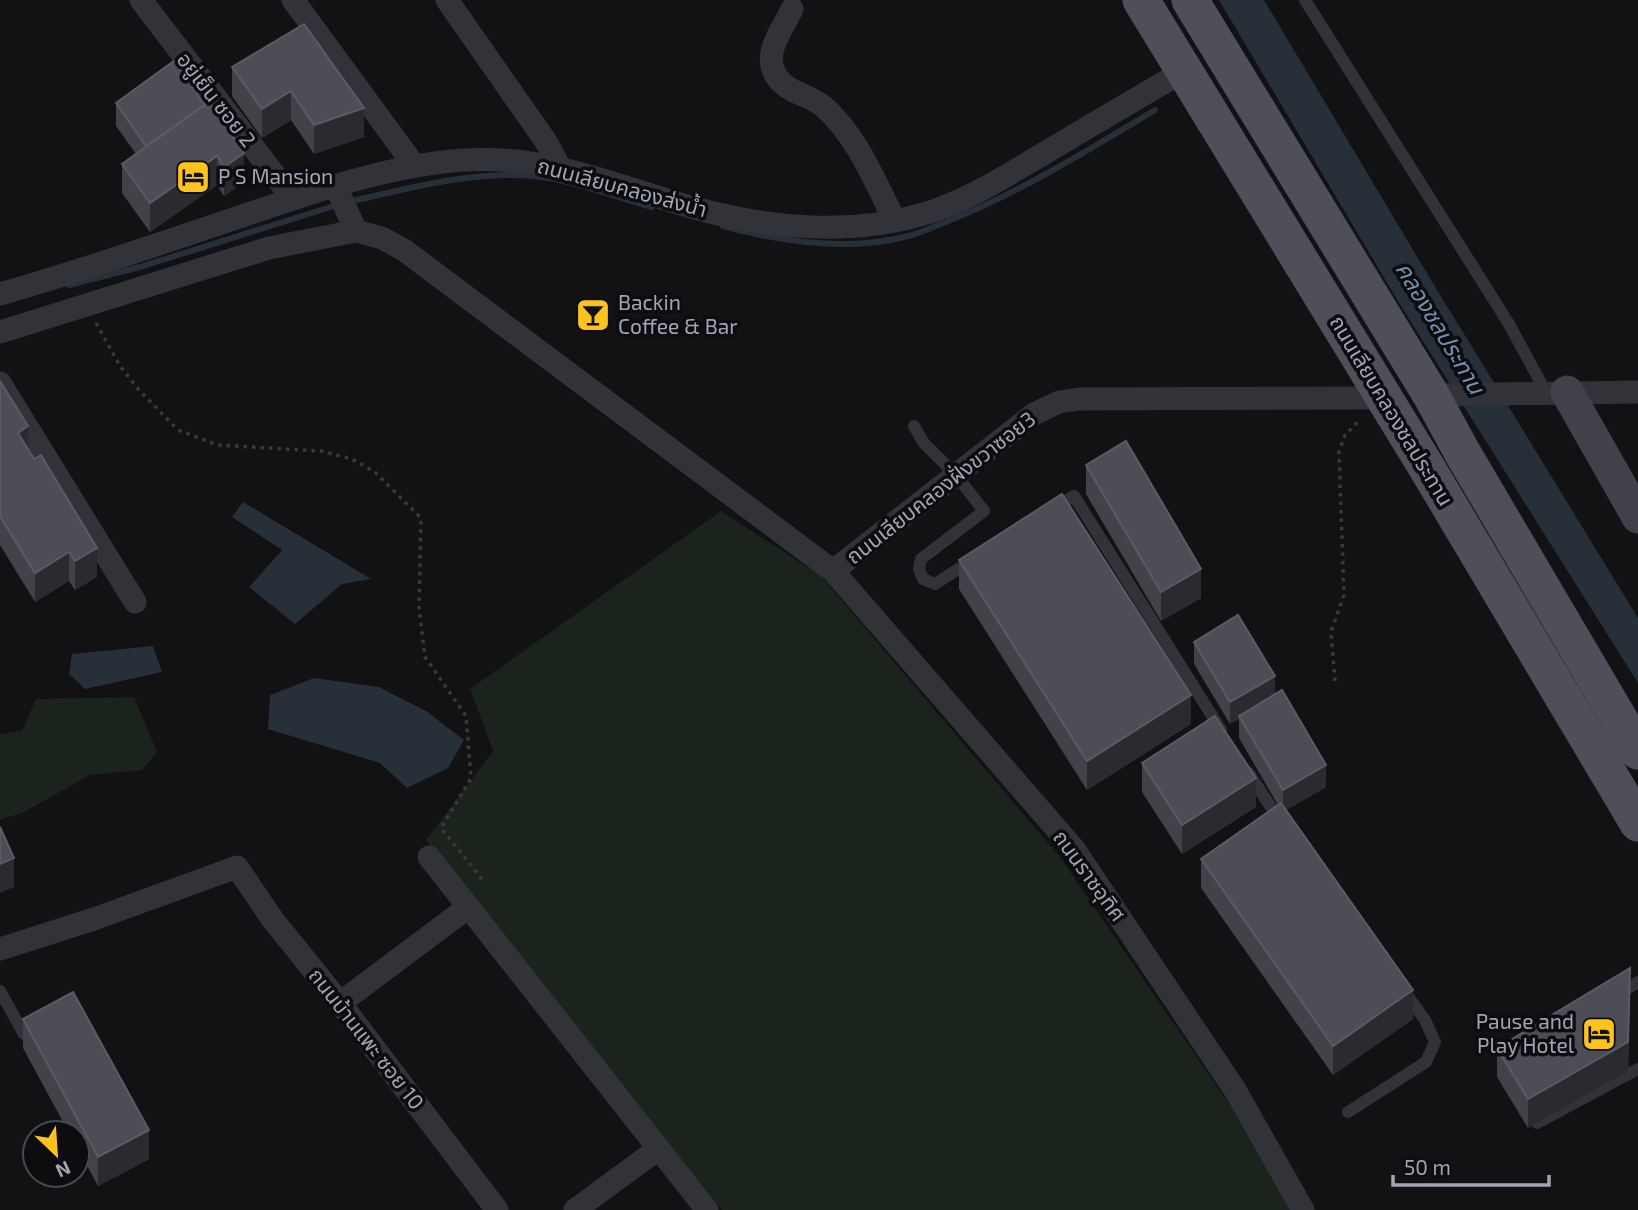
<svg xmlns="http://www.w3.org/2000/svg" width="1638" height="1210" font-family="'Exo 2','Noto Sans Thai',sans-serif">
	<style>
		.green { fill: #1b231d }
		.water { fill: #272f38 }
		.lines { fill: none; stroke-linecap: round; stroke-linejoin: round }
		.stream { stroke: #272f38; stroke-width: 6 }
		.path { stroke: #383a40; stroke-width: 3.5; stroke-dasharray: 3.5 5; stroke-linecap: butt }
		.service { stroke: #323339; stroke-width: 12 }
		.minor { stroke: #323339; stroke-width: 23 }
		.secondary { stroke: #404149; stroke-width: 33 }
		.primary { stroke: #4e4f58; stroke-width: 37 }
		.wall { fill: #424249 }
		.shaded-wall { fill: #2b2a2f }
		.building { fill: #4c4d55; stroke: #5a5b64; stroke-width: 2 }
		.labels { text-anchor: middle; stroke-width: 7; stroke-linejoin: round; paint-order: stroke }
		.street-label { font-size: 21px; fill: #a1a6b5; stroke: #0d0c0e }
		.poi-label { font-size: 21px; fill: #a1a6b5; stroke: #0d0c0e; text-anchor: start }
		.water-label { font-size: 23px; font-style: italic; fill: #7492b4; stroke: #0d0c0e }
	</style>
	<rect width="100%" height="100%" fill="#121113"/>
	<g class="green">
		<path d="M721,511L821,576L1060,857L1233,1110L1291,1210H722L426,840L493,751L470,689Z"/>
		<path d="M134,697L157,752L142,770L90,775L24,812L0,820V734L22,731L36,699Z"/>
	</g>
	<g class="water">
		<path d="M1219,0H1264L1431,280L1638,618V683L1399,303Z"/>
		<path d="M243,502L371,579L342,584L295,624L249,587L282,550L232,517Z"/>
		<path d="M153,646L162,672L85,689L69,674L72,654Z"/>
		<path d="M314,678L379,687L426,711L464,740L448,768L407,788L380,763L268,729L270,695Z"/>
	</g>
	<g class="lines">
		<g class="stream">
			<path d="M348,202C410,188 485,167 549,178C583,184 619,198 652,207"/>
			<path d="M723,226C782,242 849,252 908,236C922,233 935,226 948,221C1021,192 1088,150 1155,110"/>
			<path d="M69,285L140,267L337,205"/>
		</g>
		<g class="path">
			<path d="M96,323L120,366L139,390L178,430L218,445L321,451L352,459L375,472L421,518L419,608L425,657L466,716L471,778L441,828L485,883"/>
			<path d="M1335,681L1331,632L1344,595L1339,452L1345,435L1360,420"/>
		</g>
		<g class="service">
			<path d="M1305,0L1509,324L1547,394"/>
			<path d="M914,426L923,442L956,475L984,511L921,559L919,569L923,579L935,584L971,561"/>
			<path d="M1054,508L1074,496L1221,730"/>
			<path d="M1248,772L1280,821"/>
			<path d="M0,991L24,1034"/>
			<path d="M1617,995L1638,982"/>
			<path d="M1528,1109L1537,1123L1638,1069"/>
			<path d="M1348,1112L1426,1062L1435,1042L1425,1020L1404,991"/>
		</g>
		<g class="minor">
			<path d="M141,0L293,199"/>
			<path d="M293,0L414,165"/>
			<path d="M447,0L547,143L559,166"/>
			<path d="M792,9C783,29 763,52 775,74C785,93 809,94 824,107C857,136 875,182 895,221"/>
			<path d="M336,187L356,231"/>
			<path d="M0,294C85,270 168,241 251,213C320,190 391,165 464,160C557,154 627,192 714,213C779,229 854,234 920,215C964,203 1004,177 1043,154C1090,126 1137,98 1184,71"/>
			<path d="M0,332L269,248L356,231L382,238L404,250L833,571L1074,849L1235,1090L1303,1210"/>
			<path d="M0,383L135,602"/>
			<path d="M1431,395L1638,392"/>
			<path d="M833,571L1034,414L1059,402L1079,399L1384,398"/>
			<path d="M429,857L707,1210"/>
			<path d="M0,949L94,919L237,867L273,920L340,1003L497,1210"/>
			<path d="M340,1003L467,908"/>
			<path d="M575,1210L658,1149"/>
		</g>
		<path class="secondary" d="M1567,392L1638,517"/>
		<g class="primary">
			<path d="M1141,0L1427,468L1638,823"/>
			<path d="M1190,0L1431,395L1462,452L1638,751"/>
		</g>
	</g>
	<g class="wall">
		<path d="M304,24L364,137L314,154L291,120L262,138L232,96V67Z"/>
		<path d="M174,61L244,182L224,196L217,185L150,232L122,193V164L136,154L116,126V103Z"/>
		<path d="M0,381L28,450L97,577L75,590L69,581L35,602L0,545Z"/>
		<path d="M1086,465L1201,598L1161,621L1086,494Z"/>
		<path d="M959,560L1191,724L1087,790L959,589Z"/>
		<path d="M1194,642L1275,694L1326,787L1286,810L1413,1019L1333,1075L1201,888V859L1278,805L1239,738V719L1230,724L1194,664Z"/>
		<path d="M1142,763L1256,807L1182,854L1142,792Z"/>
		<path d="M1630,997L1628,1071L1528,1128L1497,1077V1048Z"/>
		<path d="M23,1019L149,1159L98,1186L77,1147V1133H69L23,1048Z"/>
	</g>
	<g class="shaded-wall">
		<path d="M291,91V120L262,138V109Z"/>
		<path d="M364,108V137L314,154V125Z"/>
		<path d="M244,153V182L224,196V167Z"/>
		<path d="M217,156V185L150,232V203Z"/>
		<path d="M28,426V455L18,433Z"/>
		<path d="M97,548V577L75,590V561Z"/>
		<path d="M69,552V581L35,602V573Z"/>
		<path d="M1201,569V598L1161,621V592Z"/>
		<path d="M1275,676V698L1239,716V719L1230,724V702Z"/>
		<path d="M1191,695V724L1087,790V761Z"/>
		<path d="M1326,765V787L1283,812V790Z"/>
		<path d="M1256,778V807L1182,854V825Z"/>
		<path d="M14,858V887L0,893V864Z"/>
		<path d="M1630,968L1628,1071L1528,1128V1099Z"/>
		<path d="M1413,990V1019L1333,1075V1046Z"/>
		<path d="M149,1130V1159L98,1186V1157Z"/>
	</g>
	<g class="building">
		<path d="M304,24L364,108L314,125L291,91L262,109L232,67Z"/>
		<path d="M174,61L205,105L146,146L116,103Z"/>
		<path d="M209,102L244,153L224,167L217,156L150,203L122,164Z"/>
		<path d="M0,381L28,426L18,433L34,459L41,455L97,548L75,561L69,552L35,573L0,516Z"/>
		<path d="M1126,441L1201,569L1161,592L1086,465Z"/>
		<path d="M1062,494L1191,695L1087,761L959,560Z"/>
		<path d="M1238,615L1275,676L1230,702L1194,642Z"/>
		<path d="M1282,690L1326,765L1283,790L1239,716Z"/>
		<path d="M1215,716L1256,778L1182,825L1142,763Z"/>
		<path d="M1281,803L1413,990L1333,1046L1201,859Z"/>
		<path d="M0,827L14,858L0,864Z"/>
		<path d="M1630,968L1628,1042L1528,1099L1497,1048Z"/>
		<path d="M73,992L149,1130L98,1157L23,1019Z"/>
	</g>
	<defs>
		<g id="hotel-square" transform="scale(1.75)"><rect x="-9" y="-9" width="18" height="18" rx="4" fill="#ffc31e" stroke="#0d0c0e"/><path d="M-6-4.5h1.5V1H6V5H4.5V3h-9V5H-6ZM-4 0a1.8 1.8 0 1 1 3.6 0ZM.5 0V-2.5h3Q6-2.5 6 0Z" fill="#111"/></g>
		<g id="bar-square" transform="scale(1.75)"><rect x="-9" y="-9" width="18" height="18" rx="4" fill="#ffc31e" stroke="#0d0c0e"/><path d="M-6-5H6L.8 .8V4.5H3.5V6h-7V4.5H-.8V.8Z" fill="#111"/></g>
	</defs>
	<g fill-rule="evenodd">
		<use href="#hotel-square" x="193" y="177"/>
		<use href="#bar-square" x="593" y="315"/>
		<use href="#hotel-square" x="1599" y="1034"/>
	</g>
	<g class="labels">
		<g class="street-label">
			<text transform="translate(216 100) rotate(52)" y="7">อยู่เย็น ซอย 2</text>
			<text transform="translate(622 188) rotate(15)" y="7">ถนนเลียบคลองส่งน้ำ</text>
			<text transform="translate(1391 411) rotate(59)" y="7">ถนนเลียบคลองชลประทาน</text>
			<text transform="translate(941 488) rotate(-38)" y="7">ถนนเลียบคลองฝั่งขวาซอย3</text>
			<text transform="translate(1089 876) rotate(54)" y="7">ถนนราชอุทิศ</text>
			<text transform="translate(366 1039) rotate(52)" y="7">ถนนบ้านแพะ ซอย 10</text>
		</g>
		<g class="poi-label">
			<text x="218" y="184">P S Mansion</text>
			<text x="618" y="310">Backin<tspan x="618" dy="24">Coffee &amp; Bar</tspan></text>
			<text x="1574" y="1029" text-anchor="end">Pause and<tspan x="1574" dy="24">Play Hotel</tspan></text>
		</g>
		<g class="water-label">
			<text transform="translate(1440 328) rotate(59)" y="8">คลองชลประทาน</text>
		</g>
	</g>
	<g transform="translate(56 1154) rotate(155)"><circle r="33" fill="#0d0c0e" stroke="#484a51" stroke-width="2"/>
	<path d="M0-5L12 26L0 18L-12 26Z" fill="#ffc31e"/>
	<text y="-10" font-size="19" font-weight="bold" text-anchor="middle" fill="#a1a6b5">N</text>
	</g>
	<path d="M1393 1175v10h156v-10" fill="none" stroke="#a1a6b5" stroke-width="3.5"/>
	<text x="1404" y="1175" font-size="21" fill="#a1a6b5" stroke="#0d0c0e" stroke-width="5" paint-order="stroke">50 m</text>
</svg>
